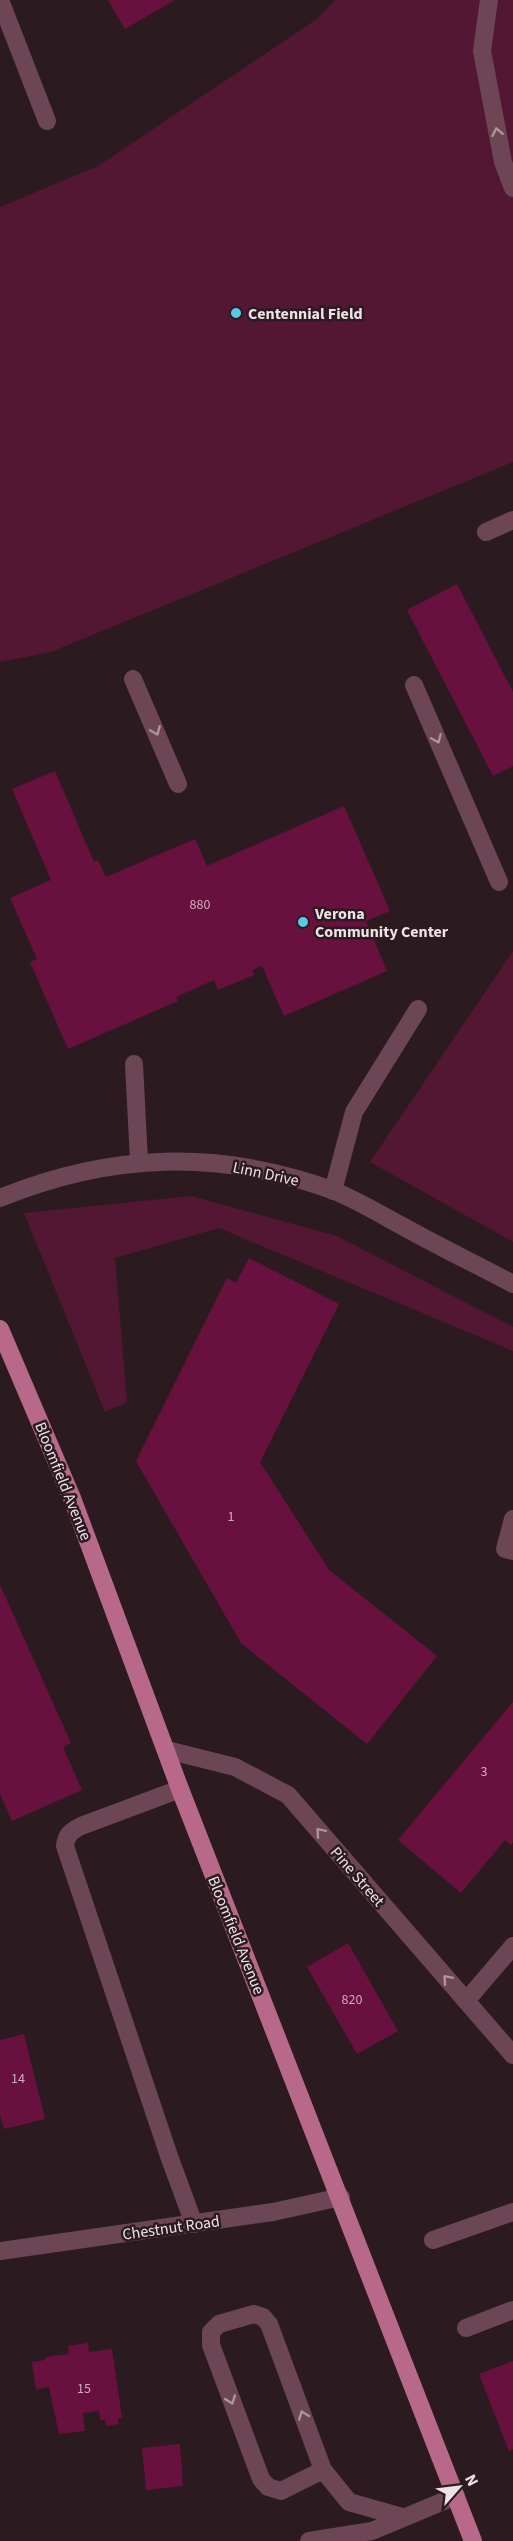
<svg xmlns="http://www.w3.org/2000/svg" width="513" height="2541" font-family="'Source Sans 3',sans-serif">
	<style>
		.green { fill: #531633 }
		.building { fill: #69113e }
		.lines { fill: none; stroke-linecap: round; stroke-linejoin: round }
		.service { stroke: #6c4654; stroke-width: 18 }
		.minor { stroke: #6c4654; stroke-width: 18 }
		.primary { stroke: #b86888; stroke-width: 18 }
		.oneway { stroke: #ad949d }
		.poi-dot { fill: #59c8e5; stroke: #2b1b21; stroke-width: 2 }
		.labels { text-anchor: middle; stroke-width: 5; stroke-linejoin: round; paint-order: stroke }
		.number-label { font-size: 14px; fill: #cdaebc }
		.poi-label { font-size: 16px; font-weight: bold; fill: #eee2e6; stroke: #2b1b21; text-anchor: start }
		.street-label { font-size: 16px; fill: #eee2e6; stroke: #2b1b21 }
	</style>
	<rect width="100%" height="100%" fill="#2b1b21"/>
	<g class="green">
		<path d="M335,0H513V462L51,652L0,662V207L98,166L317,19Z"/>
		<path d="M513,951V1242L370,1162Z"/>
		<path d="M191,1196L337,1236L513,1327V1351L219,1228L115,1258L127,1402L105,1412L24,1213Z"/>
	</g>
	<g class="building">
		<path d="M108,0H175L125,29Z"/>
		<path d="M457,584L513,692V766L493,776L407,610Z"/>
		<path d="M55,771L94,862L98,860L106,877L195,839L207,866L344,806L390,911L366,921L387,971L284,1016L262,966L252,970L254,975L218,990L214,980L176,997L178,1001L68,1049L30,962L37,959L10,898L51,880L12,789Z"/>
		<path d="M249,1258L339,1304L260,1462L329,1570L437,1656L367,1744L241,1643L136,1461L227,1278L236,1283Z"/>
		<path d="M0,1585L71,1743L63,1747L82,1790L12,1821L0,1794Z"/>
		<path d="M513,1702V1842L511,1845L505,1840L461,1893L398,1840Z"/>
		<path d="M348,1943L398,2031L357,2054L307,1967Z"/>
		<path d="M24,2034L45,2119L4,2129L0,2115V2040Z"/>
		<path d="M88,2343L89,2352L112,2349L122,2418H118L119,2424L106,2426L105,2420H100L99,2411L83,2413L85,2431L59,2434L49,2387L36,2389L32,2362L45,2360V2357L69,2354L68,2346Z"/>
		<path d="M513,2361V2449L509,2451L479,2374Z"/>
		<path d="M180,2444L183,2486L146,2490L142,2448Z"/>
	</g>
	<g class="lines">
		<g class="service">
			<path d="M0,0L47,121"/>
			<path d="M489,0L482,51L503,162L513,188"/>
			<path d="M486,532L513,520"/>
			<path d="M133,679L178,784"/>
			<path d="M414,685L499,882"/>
			<path d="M134,1064L139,1161"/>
			<path d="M333,1191L354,1112L418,1009"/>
			<path d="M513,1519L505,1549L513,1551"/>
			<path d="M180,1789L81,1826C71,1831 66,1835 65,1846L169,2156L194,2224"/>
			<path d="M466,2001L513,1946"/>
			<path d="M433,2240L513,2212"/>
			<path d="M466,2328L513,2310"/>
			<path d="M323,2470L281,2491L268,2487L261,2479L211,2345V2332L219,2324L254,2314L263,2317L269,2324L323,2470L349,2502L402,2517"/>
			<path d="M309,2541L372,2531L456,2496"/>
		</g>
		<g class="minor">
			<path d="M0,1198C111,1153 218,1149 332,1190C357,1200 380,1214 404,1227C440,1247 477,1265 513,1284"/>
			<path d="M167,1750L235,1767L288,1795L513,2055"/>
			<path d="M0,2251L273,2212L341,2197"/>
		</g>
		<path class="primary" d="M0,1329L72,1498L180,1789L473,2541"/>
	</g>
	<defs><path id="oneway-chevron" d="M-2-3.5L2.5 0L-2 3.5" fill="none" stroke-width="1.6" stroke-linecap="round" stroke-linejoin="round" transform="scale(1.5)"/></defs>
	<g class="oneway">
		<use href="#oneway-chevron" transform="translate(497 132) rotate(-101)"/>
		<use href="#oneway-chevron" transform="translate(156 731) rotate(67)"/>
		<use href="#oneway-chevron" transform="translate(437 739) rotate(67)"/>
		<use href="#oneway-chevron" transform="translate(320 1832) rotate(-131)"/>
		<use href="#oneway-chevron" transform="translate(447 1979) rotate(-131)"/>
		<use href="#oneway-chevron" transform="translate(231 2400) rotate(70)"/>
		<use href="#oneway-chevron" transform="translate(303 2415) rotate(-110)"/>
	</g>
	<g class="poi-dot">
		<circle cx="236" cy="313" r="6"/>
		<circle cx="303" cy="922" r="6"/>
	</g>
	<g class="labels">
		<g class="number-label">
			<text x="200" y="909">880</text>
			<text x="231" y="1521">1</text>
			<text x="484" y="1776">3</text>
			<text x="352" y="2004">820</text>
			<text x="18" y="2083">14</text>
			<text x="84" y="2393">15</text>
		</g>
		<g class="poi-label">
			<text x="248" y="319">Centennial Field</text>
			<text x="315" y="919">Verona<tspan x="315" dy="18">Community Center</tspan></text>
		</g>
		<g class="street-label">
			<text transform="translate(266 1173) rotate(12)" y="6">Linn Drive</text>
			<text transform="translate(64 1481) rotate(68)" y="6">Bloomfield Avenue</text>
			<text transform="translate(358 1876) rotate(49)" y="6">Pine Street</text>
			<text transform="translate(237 1935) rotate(68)" y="6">Bloomfield Avenue</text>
			<text transform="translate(171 2227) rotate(-8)" y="6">Chestnut Road</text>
		</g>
	</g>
	<g transform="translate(459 2487) rotate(62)" stroke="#2b1b21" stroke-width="4.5" paint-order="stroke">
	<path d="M0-4.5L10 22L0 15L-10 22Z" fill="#eee2e6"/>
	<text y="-9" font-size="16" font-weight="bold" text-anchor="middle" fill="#eee2e6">N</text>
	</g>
</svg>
